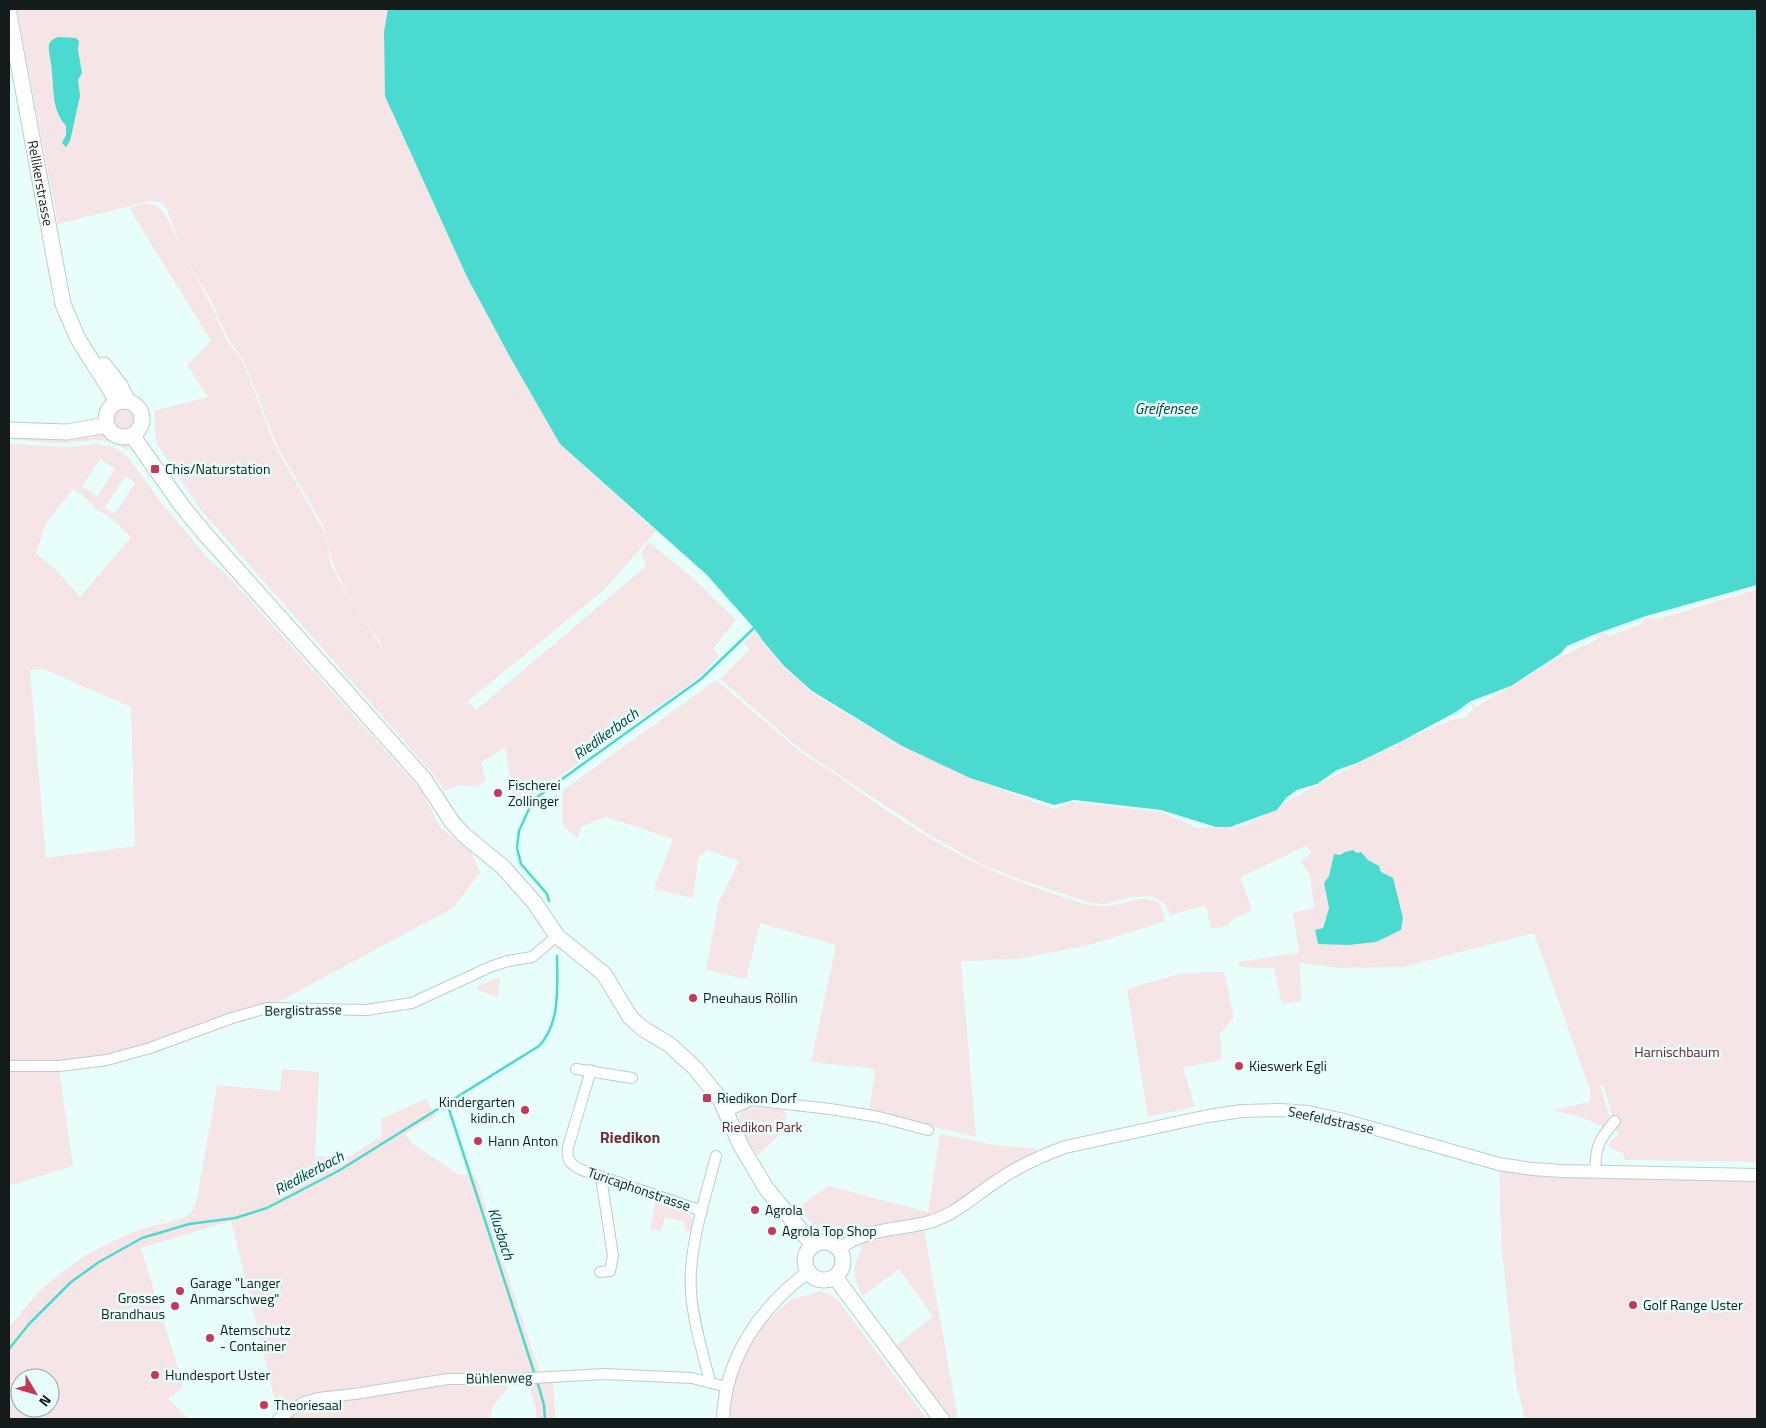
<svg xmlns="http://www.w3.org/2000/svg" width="1766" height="1428" font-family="'Titillium Web',sans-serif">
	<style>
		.green { fill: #f6e5e6; fill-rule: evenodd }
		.water { fill: #4bdacf }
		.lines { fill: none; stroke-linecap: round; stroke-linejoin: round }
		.stream { stroke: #4bdacf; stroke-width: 2.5 }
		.minor-casing { stroke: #b7cecb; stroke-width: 12 }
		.tertiary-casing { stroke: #b7cecb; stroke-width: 14 }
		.secondary-casing { stroke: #b7cecb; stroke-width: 17 }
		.minor { stroke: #fff; stroke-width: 10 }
		.tertiary { stroke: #fff; stroke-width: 12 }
		.secondary { stroke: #fff; stroke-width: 15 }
		.poi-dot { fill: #c73757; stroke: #e7fefb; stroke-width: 2 }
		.labels { text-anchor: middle; stroke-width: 5; stroke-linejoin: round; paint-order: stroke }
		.street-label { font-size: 14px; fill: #141c1b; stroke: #e7fefb }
		.poi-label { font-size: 14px; fill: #141c1b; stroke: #e7fefb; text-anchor: start }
		.park-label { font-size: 14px; fill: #70182d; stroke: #e7fefb }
		.water-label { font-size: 15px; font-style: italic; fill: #00413d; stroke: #e7fefb }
		.quarter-label { font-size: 16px; font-weight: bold; fill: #722c38; stroke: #e7fefb }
	</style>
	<rect width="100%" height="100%" fill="#e7fefb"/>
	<g class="green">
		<path d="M17,9H388L384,32L385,96L467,277L560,444L648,524L657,530L604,590L445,720L468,702L476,710L646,566L641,553L649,542L696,581L736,620L713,649L719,656L699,678L536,793L513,802L505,747L481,763L486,780L478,787L459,785L445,791L433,774L201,510L156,443L154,411L208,397L187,365L211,341L129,208C135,207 143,203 149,204C166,204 174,235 181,248L167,209L161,202L150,201L58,224ZM183,253L211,301L229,340L244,361L277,446L323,525C328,537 328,550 333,563C343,592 363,617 380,642L384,651L340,583L330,562L326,535L275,446L243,362L226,339L214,311Z"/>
		<circle cx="124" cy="418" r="12"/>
		<path d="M103,434L124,443L130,448L126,450C106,434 83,443 59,443C42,443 25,440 9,439V436L58,438L87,437Z"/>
		<path d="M9,444L71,447L96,444L114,447L128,457L160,501L207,557L228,576L421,790L440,827L472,853L480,873L453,908L267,1008L105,1067L59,1069L73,1166L9,1186ZM100,459L115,469L97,496L82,486ZM125,476L135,482L115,514L105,508ZM73,489L83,495L96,509L112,519L131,537L80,597L58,572L36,553L46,523ZM43,669L131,707L135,846L46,858L30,670Z"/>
		<path d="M1757,589V1162L1625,1160L1623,1153L1609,1148L1610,1141L1618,1135L1603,1085L1600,1086L1610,1118L1603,1127L1586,1119L1552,1110L1590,1102V1090L1534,933L1403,967L1341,968L1300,963L1301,1001L1282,1004L1274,968L1239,967L1238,962L1299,953L1293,913L1314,908L1310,875L1301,862L1312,851L1305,846L1241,877L1252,911L1235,918L1227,926L1211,929L1206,905L1171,915L1163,902L1150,896L1132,897L1105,904L1091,903L1013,877L979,863L928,834L800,749L720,679L749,650L744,643L755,632L783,666L811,692L901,746L970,778L1054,809L1073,802L1160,812L1198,828L1246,825L1291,799L1359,763L1420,733L1451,720L1464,718L1473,709L1470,702L1476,707L1564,655L1596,640L1602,631L1610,636L1641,624L1647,617L1658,619ZM1345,852L1357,853L1361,852L1368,860L1379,866L1381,872L1318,944L1315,931L1322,928L1329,908L1324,883L1329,876L1334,854L1340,855Z"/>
		<path d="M716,680C743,703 770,726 797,749C810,759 825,767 838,776C896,818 954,858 1021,882C1043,890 1080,905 1101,906C1123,908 1138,892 1160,903L1165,921L1089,945L1017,959L961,961L976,1137L869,1111L875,1069L811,1062L836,945L760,923L746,979L706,970L718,903L739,861L707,850L698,858L693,898L654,889L673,839L606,817L582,826L577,838L562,824V791Z"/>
		<path d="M1224,972L1234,1017L1220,1034L1222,1060L1183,1067L1195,1107L1148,1117L1127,989L1183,973Z"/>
		<path d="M500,977L498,997L478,990V986Z"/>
		<path d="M282,1069L319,1072L315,1156H350L382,1136L381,1119L426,1099L436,1116L405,1134L413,1144L459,1175L475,1174L541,1377L552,1376L556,1419H536V1410L527,1378L515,1379L493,1406L489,1419H278L279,1417L231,1221L141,1248L183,1384L182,1389L168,1398L188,1419H9V1327C19,1316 28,1303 39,1292C67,1264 103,1244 139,1230C154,1224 179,1223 190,1213C194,1210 195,1204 197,1199L217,1085L280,1091ZM20,1378H50V1408H20Z"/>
		<path d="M749,1107L784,1110L787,1115L779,1135L758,1155L751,1147L739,1121L740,1113Z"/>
		<path d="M940,1134L1000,1146L1036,1148L1038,1153L945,1211L916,1220L875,1226L850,1233L846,1229L830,1231L813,1224L796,1209L828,1186L928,1212Z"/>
		<path d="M1499,1164L1757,1175V1419H1525L1516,1384L1501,1241Z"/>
		<path d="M655,1202C669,1206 683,1208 693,1219L691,1232L684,1230L685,1222L665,1217L661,1231L650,1229Z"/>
		<path d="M924,1229L958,1419H947L897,1353V1345L933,1316L899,1269L863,1296C853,1280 851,1266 862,1250L859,1244L877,1237Z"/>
		<path d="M822,1291L831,1295L841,1304L927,1419H723L724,1401L747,1349L766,1322L791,1299Z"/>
	</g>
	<g class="water">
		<path d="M388,9H1757V585L1646,616L1593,635L1567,646L1560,654L1511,686L1471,701L1456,712L1402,741L1357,763L1337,770L1317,784L1297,790L1286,798L1277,810L1230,827H1216L1161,810L1074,800L1054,805L970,778L902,746L812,691L784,666L763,641L754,628L707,575L560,444L510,357L467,277L385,96L384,32Z"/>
		<path d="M58,37L76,38L79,41L78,50L82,73L78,80L80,96L70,141L66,147L62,143L66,135V126C52,109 54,93 52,73C52,64 48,53 49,45C50,40 54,39 58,37Z"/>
		<path d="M1353,850L1357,853L1361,852L1368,860L1379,866L1381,872L1393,878L1403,918L1401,930L1376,942L1348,945L1318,944L1315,930L1323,928L1329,908L1324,883L1329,876L1334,854L1340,855L1345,852Z"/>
	</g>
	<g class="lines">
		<g class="stream">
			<path d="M549,901L547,894L521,864L517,848L519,831L533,800L701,679L754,628"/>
			<path d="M447,1103L534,1372"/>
			<path d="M9,1349L29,1324L71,1282L99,1262L142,1238L189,1224L235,1218L267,1208L340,1170L539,1046C561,1023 557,986 557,956"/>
			<path d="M538,1384L544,1405L545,1419"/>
		</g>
		<g class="minor-casing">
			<g id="minor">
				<path d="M9,1066H59L107,1060L150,1048L232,1018L267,1008L366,1010L412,1003L490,967L508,961L532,957L557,936"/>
				<path d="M576,1069L632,1078"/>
				<path d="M591,1070L568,1147C566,1160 571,1165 582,1170L702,1211"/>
				<path d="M726,1112L751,1100L830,1109L879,1117L928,1130"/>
				<path d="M1595,1172C1596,1145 1598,1141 1615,1121"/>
				<path d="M600,1272L610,1271L613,1256L601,1177"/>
				<path d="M710,1382C703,1353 693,1322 691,1292C688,1247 705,1200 716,1156"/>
				<path d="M278,1419L304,1402L318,1398L355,1394L448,1379H515L604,1374L692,1378L727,1387"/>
			</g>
		</g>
		<g class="tertiary-casing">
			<g id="tertiary">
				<path d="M839,1249C868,1227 896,1231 929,1222C955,1215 975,1195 997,1181C1018,1166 1041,1156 1065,1147L1208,1116L1242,1111L1280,1110L1308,1112L1340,1119L1499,1164L1532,1169L1561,1171L1757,1175"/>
				<path d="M723,1419C725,1358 760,1308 808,1272"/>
			</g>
		</g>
		<g class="secondary-casing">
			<g id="secondary">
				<path id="s1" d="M9,14L63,304L78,339L111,391L116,402"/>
				<path d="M104,365L121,387L127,401"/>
				<circle cx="124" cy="419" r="18"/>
				<path d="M9,430L67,432L107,425"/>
				<path d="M132,435L182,506L205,534L424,779L452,822L464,835L503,867L534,902L557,936L604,974L630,1017L642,1028L670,1045L695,1068L720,1099L741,1146L766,1188L813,1245"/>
				<circle cx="824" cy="1261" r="19"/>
				<path d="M835,1277L941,1419"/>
			</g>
		</g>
		<use href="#minor" class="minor"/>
		<use href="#tertiary" class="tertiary"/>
		<use href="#secondary" class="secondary"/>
	</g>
	<g class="poi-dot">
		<rect x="150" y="464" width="10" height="10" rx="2.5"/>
		<circle cx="498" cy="793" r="5"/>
		<circle cx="693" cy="998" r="5"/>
		<circle cx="1239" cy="1066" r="5"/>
		<rect x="702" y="1093" width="10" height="10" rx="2.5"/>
		<circle cx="525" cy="1110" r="5"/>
		<circle cx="478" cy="1141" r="5"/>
		<circle cx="755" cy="1210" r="5"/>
		<circle cx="772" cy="1231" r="5"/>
		<circle cx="180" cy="1291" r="5"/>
		<circle cx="1633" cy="1305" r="5"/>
		<circle cx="175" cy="1306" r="5"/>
		<circle cx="210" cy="1338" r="5"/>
		<circle cx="155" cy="1375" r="5"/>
		<circle cx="264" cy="1405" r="5"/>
	</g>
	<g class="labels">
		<g class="street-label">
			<text dy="5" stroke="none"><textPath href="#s1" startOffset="172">Rellikerstrasse</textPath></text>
			<text transform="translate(303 1010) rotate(-1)" y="5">Berglistrasse</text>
			<text transform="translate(1331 1120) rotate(12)" y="5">Seefeldstrasse</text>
			<text transform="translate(639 1189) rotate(19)" y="5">Turicaphonstrasse</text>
			<text transform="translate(499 1378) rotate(-1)" y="5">Bühlenweg</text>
		</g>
		<g class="poi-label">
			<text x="165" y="474">Chis/Naturstation</text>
			<text x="508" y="790">Fischerei<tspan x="508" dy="16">Zollinger</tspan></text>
			<text x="703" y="1003">Pneuhaus Röllin</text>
			<text x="1249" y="1071">Kieswerk Egli</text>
			<text x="717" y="1103">Riedikon Dorf</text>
			<text x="515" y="1107" text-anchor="end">Kindergarten<tspan x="515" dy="16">kidin.ch</tspan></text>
			<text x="488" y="1146">Hann Anton</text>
			<text x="765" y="1215">Agrola</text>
			<text x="782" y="1236">Agrola Top Shop</text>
			<text x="190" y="1288">Garage "Langer<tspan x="190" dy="16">Anmarschweg"</tspan></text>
			<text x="165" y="1303" text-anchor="end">Grosses<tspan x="165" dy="16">Brandhaus</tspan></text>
			<text x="1643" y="1310">Golf Range Uster</text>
			<text x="220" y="1335">Atemschutz<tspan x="220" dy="16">- Container</tspan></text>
			<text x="165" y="1380">Hundesport Uster</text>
			<text x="274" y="1410">Theoriesaal</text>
		</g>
		<g class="park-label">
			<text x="1677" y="1057">Harnischbaum</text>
			<text x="762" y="1132">Riedikon Park</text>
		</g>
		<g class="water-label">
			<text x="1166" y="414">Greifensee</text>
			<text transform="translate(606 734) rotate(-36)" y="5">Riedikerbach</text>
			<text transform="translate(309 1173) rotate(-28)" y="5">Riedikerbach</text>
			<text transform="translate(501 1234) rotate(72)" y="5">Klusbach</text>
		</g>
		<g class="quarter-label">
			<text x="630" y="1143">Riedikon</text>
		</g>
	</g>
	<rect width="1766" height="1428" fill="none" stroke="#141c1b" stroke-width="20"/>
	<g transform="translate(35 1393) rotate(128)"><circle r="24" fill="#e7fefb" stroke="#93a4a1"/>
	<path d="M0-4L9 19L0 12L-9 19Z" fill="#c73757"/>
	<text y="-8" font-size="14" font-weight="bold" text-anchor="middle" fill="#141c1b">N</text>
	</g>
</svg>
